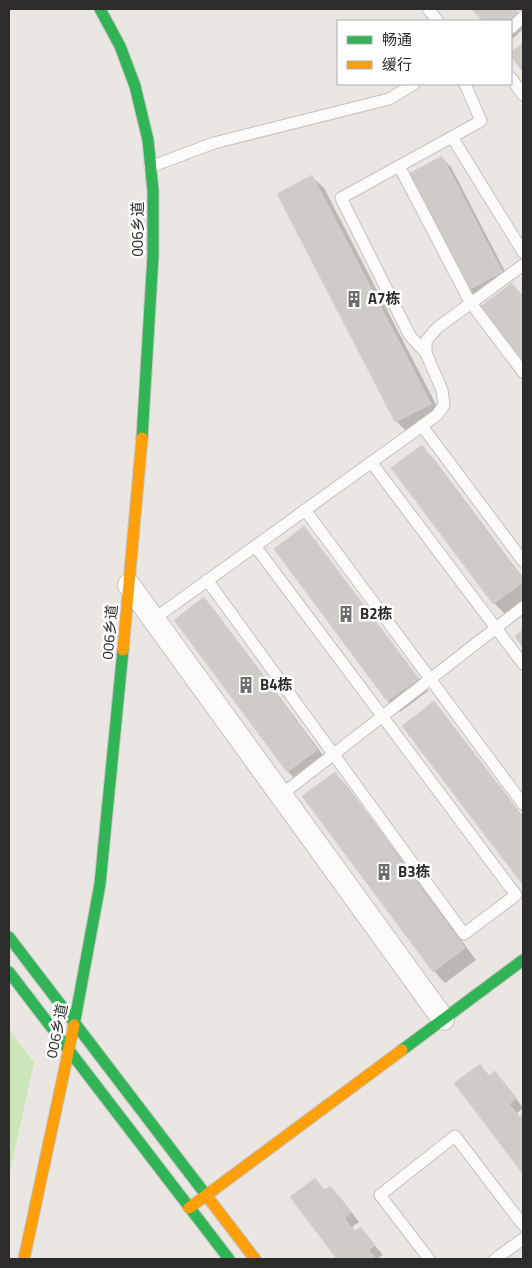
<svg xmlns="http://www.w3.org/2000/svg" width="532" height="1268" font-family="'Titillium Web','Noto Sans SC',sans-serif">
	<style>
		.green { fill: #cce6b9 }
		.shadow { fill: #0003 }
		.building { fill: #cfccc8; stroke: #d5d2cd }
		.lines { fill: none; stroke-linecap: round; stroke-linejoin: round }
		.lane-casing { stroke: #c4c2c2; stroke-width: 13 }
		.street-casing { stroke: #c4c2c2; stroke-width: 24 }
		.fast-casing { stroke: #c4c2c2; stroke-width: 13 }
		.slow-casing { stroke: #c4c2c2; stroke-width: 13 }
		.lane { stroke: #fcfbfa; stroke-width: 11 }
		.street { stroke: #fcfbfa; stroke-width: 22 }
		.fast { stroke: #30b455; stroke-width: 11 }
		.slow { stroke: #ff9f0a; stroke-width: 11 }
		.labels { text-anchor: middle; stroke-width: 5; stroke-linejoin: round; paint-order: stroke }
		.street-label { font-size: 15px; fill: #2c2c2c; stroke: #fff }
		.poi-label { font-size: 15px; font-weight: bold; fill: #2c2c2c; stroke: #fff; text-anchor: start }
	</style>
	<rect width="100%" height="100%" fill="#eae6e1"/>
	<path class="green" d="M9,1029L34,1063L9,1175Z"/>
	<g class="shadow">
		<path d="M473,9H516L523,18V29L511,40V21H483Z"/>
		<path d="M442,158L451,167L510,281L478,298L469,289Z"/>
		<path d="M312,177L324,188L442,416L408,433L396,421L278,194Z"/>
		<path d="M512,284L523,296V361L483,307Z"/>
		<path d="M422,446L433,458L523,578V602L506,615L494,603L393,468Z"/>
		<path d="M304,528L315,540L428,691L400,712L388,701L275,549Z"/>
		<path d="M204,599L215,611L328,762L300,783L288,772L175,620Z"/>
		<path d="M434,703L445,715L523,817V883L404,726Z"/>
		<path d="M334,773L346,785L476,960L445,983L434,971L304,796Z"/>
		<path d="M479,1065L490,1076L495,1073L504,1082L523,1108L517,1113L520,1118L523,1116V1172L456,1083Z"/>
		<path d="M315,1179L326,1191L330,1187L339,1196L359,1222L352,1227L356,1232L360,1228L383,1255L377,1259H338L291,1197Z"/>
	</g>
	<g class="building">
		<path d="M472,9H515L518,12L507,21H482Z"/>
		<path d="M523,43V72L511,56V52Z"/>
		<path d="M442,156L502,272L468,290L408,174Z"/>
		<path d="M312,175L431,404L395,422L277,194Z"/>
		<path d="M512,283L523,298V363L481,306Z"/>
		<path d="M422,445L523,580V582L493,604L391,468Z"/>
		<path d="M304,526L418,679L387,701L274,549Z"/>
		<path d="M204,597L317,750L287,772L174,620Z"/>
		<path d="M523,630V648L515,636Z"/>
		<path d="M434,701L523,819V885L402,726Z"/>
		<path d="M335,772L465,948L433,972L302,796Z"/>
		<path d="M480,1064L489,1076L495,1071L515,1099L509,1104L519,1117L523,1114V1174L454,1083Z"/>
		<path d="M315,1178L324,1190L330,1186L351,1213L344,1218L354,1231L361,1227L375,1245L368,1250L376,1259H337L290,1197Z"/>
	</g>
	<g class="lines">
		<g class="lane-casing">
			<g id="lane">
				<path d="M428,9L438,21"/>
				<path d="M511,28L523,17"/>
				<path d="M511,78L523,95"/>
				<path d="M452,137L523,252"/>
				<path d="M399,166L470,302L523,372"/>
				<path d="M150,167L214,143L389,99L414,84"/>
				<path d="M426,353L410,336L341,198L481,121L465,84"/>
				<path d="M422,426L523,561"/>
				<path d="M371,462L523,664"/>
				<path d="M305,510L523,804"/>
				<path d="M207,580L464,934L516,895L255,546"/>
				<path d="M154,619L437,415L444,405L442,390L426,353V341L437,328L523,265"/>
				<path d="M281,795L523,607"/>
				<path d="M429,1259L380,1195L455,1136L523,1225"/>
				<path d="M495,1259L523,1239"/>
			</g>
		</g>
		<g class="street-casing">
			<path id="street" d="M129,585L443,1019"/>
		</g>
		<g class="fast-casing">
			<g id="fast">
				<path d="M100,9L120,46L135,86L148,140L153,191V256L142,438"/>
				<path d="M9,937L206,1195"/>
				<path d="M9,972L229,1259"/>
				<path d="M74,1025L100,884L123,650"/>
				<path d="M402,1050L523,960"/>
			</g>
		</g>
		<g class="slow-casing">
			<g id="slow">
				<path d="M123,650L142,438"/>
				<path d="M206,1195L255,1259"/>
				<path d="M189,1208L402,1050"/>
				<path d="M24,1259L74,1025"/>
			</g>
		</g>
		<use href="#lane" class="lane"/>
		<use href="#street" class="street"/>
		<use href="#fast" class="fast"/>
		<use href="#slow" class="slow"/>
	</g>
	<defs>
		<g id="building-bare" transform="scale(1.35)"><path d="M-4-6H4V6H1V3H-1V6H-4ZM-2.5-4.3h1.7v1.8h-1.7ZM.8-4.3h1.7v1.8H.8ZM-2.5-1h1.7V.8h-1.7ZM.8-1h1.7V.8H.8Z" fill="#6e6d6b" stroke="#fff" stroke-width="2.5" paint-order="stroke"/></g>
	</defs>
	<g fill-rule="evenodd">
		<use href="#building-bare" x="354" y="299"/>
		<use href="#building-bare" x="346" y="614"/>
		<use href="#building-bare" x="246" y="685"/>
		<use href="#building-bare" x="384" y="872"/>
	</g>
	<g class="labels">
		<g class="street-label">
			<text transform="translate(138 229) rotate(-90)" y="5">006乡道</text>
			<text transform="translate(110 632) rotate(-85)" y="5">006乡道</text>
			<text transform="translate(57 1031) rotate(-78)" y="5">006乡道</text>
		</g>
		<g class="poi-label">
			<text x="368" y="304">A7栋</text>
			<text x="360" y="619">B2栋</text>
			<text x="260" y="690">B4栋</text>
			<text x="398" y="877">B3栋</text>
		</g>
	</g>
	<rect width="532" height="1268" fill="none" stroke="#2c2c2c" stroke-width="20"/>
	<rect x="337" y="20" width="175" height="65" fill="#ffffff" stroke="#ababab"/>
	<rect x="347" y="36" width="25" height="8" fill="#30b455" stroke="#ababab"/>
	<text x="382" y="45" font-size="15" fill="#2c2c2c">畅通</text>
	<rect x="347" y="61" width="25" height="8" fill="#ff9f0a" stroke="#ababab"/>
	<text x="382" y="70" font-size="15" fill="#2c2c2c">缓行</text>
</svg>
